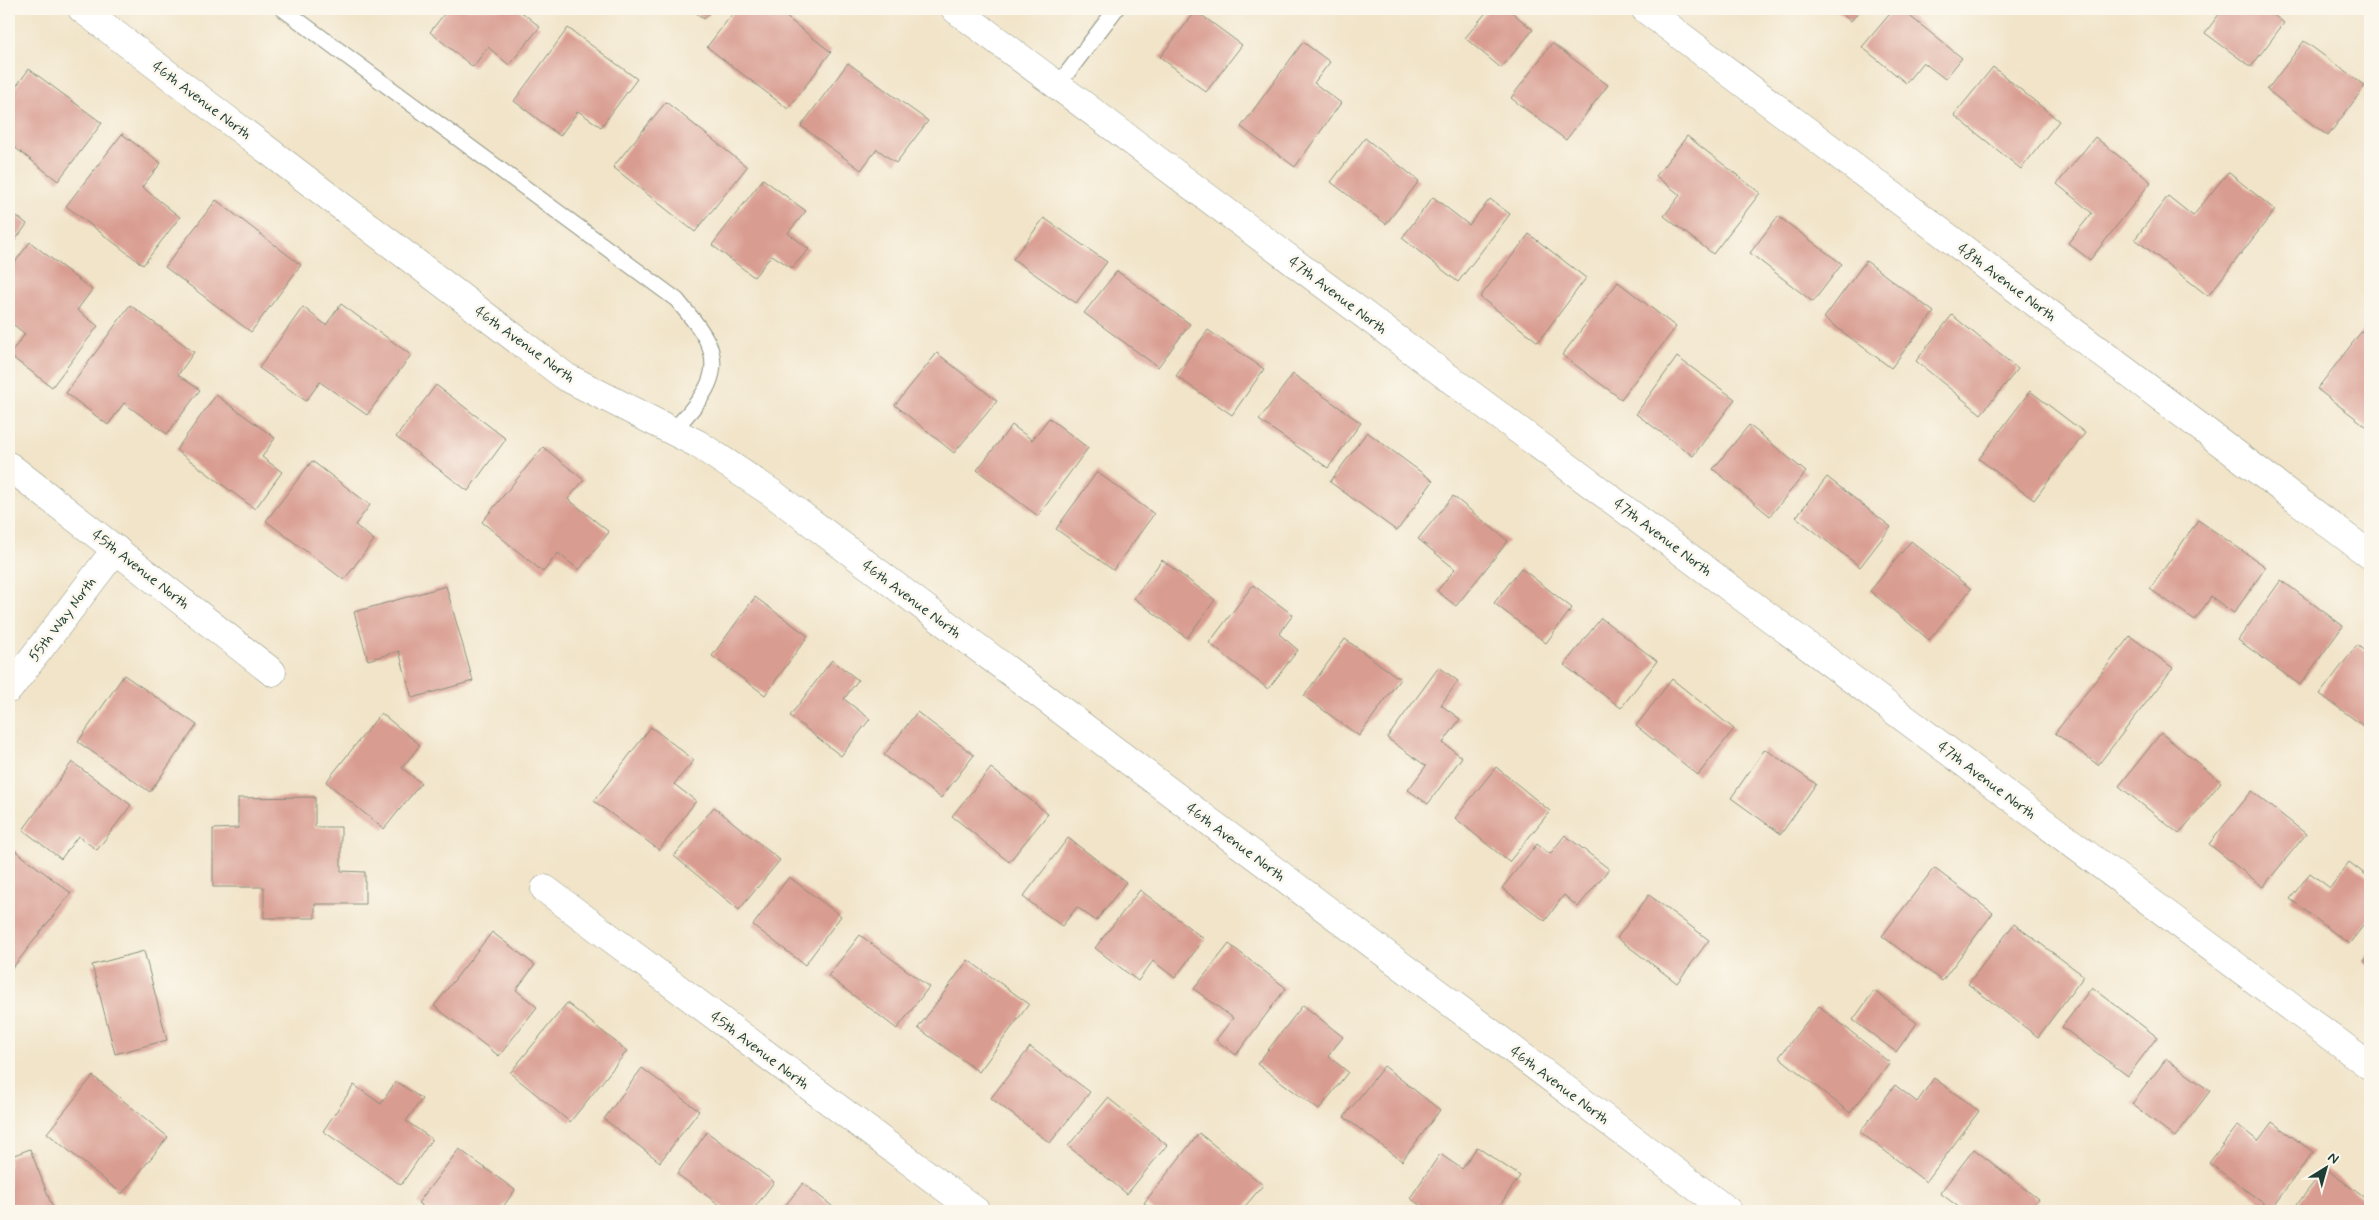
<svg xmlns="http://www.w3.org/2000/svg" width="2379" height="1220" font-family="Mynerve,sans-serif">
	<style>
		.building { fill: #d99c91 }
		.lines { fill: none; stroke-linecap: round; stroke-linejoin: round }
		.service-casing { stroke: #88907e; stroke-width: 17 }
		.minor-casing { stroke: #88907e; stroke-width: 29 }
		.tertiary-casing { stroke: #88907e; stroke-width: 29 }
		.service { stroke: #fff; stroke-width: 15 }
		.minor { stroke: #fff; stroke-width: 28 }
		.tertiary { stroke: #fff; stroke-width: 28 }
		.labels { text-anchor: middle; stroke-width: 5; stroke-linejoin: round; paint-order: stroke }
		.street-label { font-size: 15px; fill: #1f3d34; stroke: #fbf7ec }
	</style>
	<rect width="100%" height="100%" fill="#fbf7ec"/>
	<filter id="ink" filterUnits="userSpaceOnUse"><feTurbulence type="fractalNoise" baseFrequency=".02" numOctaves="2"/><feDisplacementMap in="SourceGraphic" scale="10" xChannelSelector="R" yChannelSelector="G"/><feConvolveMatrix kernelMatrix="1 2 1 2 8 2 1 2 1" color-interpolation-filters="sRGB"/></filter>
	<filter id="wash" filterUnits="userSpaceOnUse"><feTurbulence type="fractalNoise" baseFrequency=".0096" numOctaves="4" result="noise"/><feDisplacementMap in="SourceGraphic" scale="20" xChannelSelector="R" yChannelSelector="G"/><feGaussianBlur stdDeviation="1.12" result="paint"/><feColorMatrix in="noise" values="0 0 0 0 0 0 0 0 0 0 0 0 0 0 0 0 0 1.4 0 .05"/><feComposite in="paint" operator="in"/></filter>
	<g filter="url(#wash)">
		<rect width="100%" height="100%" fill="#f1e4c9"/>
		<g id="blocks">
			<g class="building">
				<path d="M448,9H518L540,27L509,65L488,47L473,67L430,32Z"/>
				<path d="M691,9H713L704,19Z"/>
				<path d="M736,9H776L831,52L788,109L707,47Z"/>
				<path d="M1489,9H1508L1533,30L1501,68L1465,38Z"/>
				<path d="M1835,9H1861L1851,21Z"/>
				<path d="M1894,9H1901L1962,58L1945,79L1923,62L1906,83L1862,47Z"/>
				<path d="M2223,9H2266L2284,23L2251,67L2205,33Z"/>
				<path d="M1196,11L1242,45L1206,92L1160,57Z"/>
				<path d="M568,28L637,79L601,127L578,111L560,136L514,101Z"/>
				<path d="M2304,41L2365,86L2328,136L2267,90Z"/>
				<path d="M1303,42L1330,62L1314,83L1341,103L1295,167L1241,127Z"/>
				<path d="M1552,43L1608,85L1566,140L1511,98Z"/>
				<path d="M848,63L928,121L896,163L877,149L861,170L801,126Z"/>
				<path d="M1993,67L2059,121L2021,169L1954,115Z"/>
				<path d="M29,69L102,123L58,181L9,143V96Z"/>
				<path d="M666,102L747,167L695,232L613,167Z"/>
				<path d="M122,134L161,163L142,187L180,217L143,265L66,206Z"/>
				<path d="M1687,136L1760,193L1713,254L1664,216L1680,195L1656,176Z"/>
				<path d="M2095,137L2151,182L2090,260L2068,243L2092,213L2057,184Z"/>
				<path d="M1365,138L1419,181L1386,224L1331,182Z"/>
				<path d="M2228,172L2275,210L2208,296L2135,239L2168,196L2193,216Z"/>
				<path d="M763,179L806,211L788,233L809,249L792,268L772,255L754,277L712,245Z"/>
				<path d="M1433,197L1469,225L1490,199L1510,214L1458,282L1402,238Z"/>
				<path d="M216,200L301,265L251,332L165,267Z"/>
				<path d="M9,210L27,224L9,249Z"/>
				<path d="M1778,216L1842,264L1813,302L1750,253Z"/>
				<path d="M1044,218L1107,262L1076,303L1013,259Z"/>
				<path d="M1529,234L1586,278L1538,342L1480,297Z"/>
				<path d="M30,242L92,290L77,310L98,326L52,387L9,355L25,334L9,321V270Z"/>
				<path d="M1866,261L1934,312L1891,368L1824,318Z"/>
				<path d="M1117,271L1190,324L1158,367L1084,313Z"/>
				<path d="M1618,282L1676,327L1621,399L1562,355Z"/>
				<path d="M341,304L411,355L367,415L320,382L306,401L259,368L303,307L326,325Z"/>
				<path d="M130,305L194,352L178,375L200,390L167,434L124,403L108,425L66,393Z"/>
				<path d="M1952,315L2018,369L1981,414L1916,361Z"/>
				<path d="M2365,327L2370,332V429L2317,389Z"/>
				<path d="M1208,330L1264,369L1232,415L1176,376Z"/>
				<path d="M937,353L997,401L954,453L895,405Z"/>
				<path d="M1677,357L1735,399L1693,456L1636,414Z"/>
				<path d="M1293,374L1361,423L1328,468L1259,420Z"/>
				<path d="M436,385L506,439L468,491L396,437Z"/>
				<path d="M2030,391L2085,433L2034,500L1979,459Z"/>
				<path d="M216,395L275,438L262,457L282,472L255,509L176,450Z"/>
				<path d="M1049,418L1088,448L1038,516L977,470L1012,425L1032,440Z"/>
				<path d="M1749,425L1806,472L1770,516L1713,469Z"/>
				<path d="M1367,432L1433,481L1397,531L1330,482Z"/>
				<path d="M543,447L584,480L568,499L609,532L579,570L558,553L543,572L482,522Z"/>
				<path d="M312,461L370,505L355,525L374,540L344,580L266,521Z"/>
				<path d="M1097,472L1154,514L1113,570L1056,529Z"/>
				<path d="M1827,477L1891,527L1860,567L1796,517Z"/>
				<path d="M1453,496L1508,541L1456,606L1437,591L1455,569L1418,539Z"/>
				<path d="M2198,520L2266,567L2234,613L2211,597L2195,620L2150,589Z"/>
				<path d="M1911,541L1971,589L1929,640L1870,591Z"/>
				<path d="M1162,560L1215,600L1187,638L1134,598Z"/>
				<path d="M1521,568L1572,608L1546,643L1494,603Z"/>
				<path d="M2281,580L2343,626L2300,685L2238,640Z"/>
				<path d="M1253,585L1293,615L1279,634L1298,650L1268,689L1209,643Z"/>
				<path d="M446,586L473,681L412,698L399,651L368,660L354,612Z"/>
				<path d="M755,597L808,636L765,695L712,656Z"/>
				<path d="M1601,618L1657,661L1621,708L1564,665Z"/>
				<path d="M2130,636L2173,668L2098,765L2055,733Z"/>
				<path d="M1345,639L1400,679L1359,736L1304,696Z"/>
				<path d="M2357,645L2370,655V731L2320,694Z"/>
				<path d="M832,660L858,680L844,699L870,719L841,756L790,716Z"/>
				<path d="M1439,667L1458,681L1441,705L1460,719L1443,743L1462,757L1428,804L1408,790L1426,766L1387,738Z"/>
				<path d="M124,675L197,725L150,792L78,742Z"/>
				<path d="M1672,679L1734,729L1698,775L1636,726Z"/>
				<path d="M917,712L974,755L941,798L884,755Z"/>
				<path d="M381,713L420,745L402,768L421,783L384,829L326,782Z"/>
				<path d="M651,727L694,760L674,784L696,801L659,850L594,801Z"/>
				<path d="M2161,733L2221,782L2179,834L2119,786Z"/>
				<path d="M1765,749L1816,784L1781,834L1731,798Z"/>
				<path d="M72,762L131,805L97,850L78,836L61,859L23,830Z"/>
				<path d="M1496,767L1550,811L1509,862L1455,818Z"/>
				<path d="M991,768L1048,814L1009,862L952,816Z"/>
				<path d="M2252,791L2306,834L2263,887L2209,844Z"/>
				<path d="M315,797V827H341V871L365,872V904H315V918H264V887H213V829L238,828V798Z"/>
				<path d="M714,807L780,860L739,910L674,856Z"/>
				<path d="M1565,835L1609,869L1578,907L1564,895L1545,921L1502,888L1537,844L1550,854Z"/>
				<path d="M1068,838L1126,882L1096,921L1077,907L1062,926L1023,897Z"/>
				<path d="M9,846L71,893L11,970L9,968Z"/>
				<path d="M2349,862L2370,878V917L2349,944L2290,899L2310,873L2330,888Z"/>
				<path d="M1934,868L1993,913L1942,981L1882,936Z"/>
				<path d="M789,877L841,916L805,965L753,925Z"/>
				<path d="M1140,890L1204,939L1175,978L1153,961L1138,981L1095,948Z"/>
				<path d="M1649,895L1709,940L1677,983L1617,938Z"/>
				<path d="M2014,924L2084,976L2038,1037L1968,984Z"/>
				<path d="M492,932L535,965L516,990L537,1007L499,1056L434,1006Z"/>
				<path d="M860,935L929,987L897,1029L828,976Z"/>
				<path d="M1229,944L1286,988L1236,1055L1216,1040L1233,1018L1194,989Z"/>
				<path d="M144,951L167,1040L115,1054L92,965Z"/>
				<path d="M2370,952V966L2364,961Z"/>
				<path d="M968,960L1029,1004L979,1072L918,1028Z"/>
				<path d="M2092,987L2157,1037L2128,1076L2062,1027Z"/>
				<path d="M1874,991L1917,1023L1896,1052L1853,1020Z"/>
				<path d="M567,1003L627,1051L570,1122L510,1073Z"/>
				<path d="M1303,1005L1343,1037L1328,1056L1348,1072L1319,1110L1257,1064Z"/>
				<path d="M1819,1006L1890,1063L1850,1113L1779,1057Z"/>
				<path d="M1030,1047L1090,1092L1050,1143L991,1098Z"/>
				<path d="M2166,1059L2210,1091L2175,1137L2132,1104Z"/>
				<path d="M1384,1066L1440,1110L1402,1161L1344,1117Z"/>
				<path d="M642,1068L699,1111L660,1162L604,1119Z"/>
				<path d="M93,1076L168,1137L122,1194L47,1133Z"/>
				<path d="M1934,1078L1979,1111L1926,1182L1860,1132L1895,1085L1917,1102Z"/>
				<path d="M396,1081L422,1099L406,1121L432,1139L401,1185L323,1131L354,1085L381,1104Z"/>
				<path d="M1108,1098L1167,1145L1127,1194L1068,1146Z"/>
				<path d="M2272,1122L2313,1152L2271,1209L2209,1163L2238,1125L2258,1141Z"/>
				<path d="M707,1132L774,1182L752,1211H728L677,1174Z"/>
				<path d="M1199,1133L1263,1185L1241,1211H1154L1144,1203Z"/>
				<path d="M1477,1147L1520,1176L1496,1211H1428L1410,1198L1440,1154L1462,1169Z"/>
				<path d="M30,1149L54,1211H9V1157Z"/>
				<path d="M459,1149L515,1190L500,1211H430L418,1203Z"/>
				<path d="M1974,1149L2038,1199L2029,1211H1964L1940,1193Z"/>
				<path d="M2325,1168L2370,1202V1211H2292Z"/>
				<path d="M803,1183L822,1198L838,1211H781Z"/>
			</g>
		</g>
	</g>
	<g filter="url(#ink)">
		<use href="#blocks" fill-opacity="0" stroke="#88907e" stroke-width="1"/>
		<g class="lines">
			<g class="service-casing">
				<g id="service">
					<path d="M283,9L677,300C687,313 700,326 707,341C726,378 695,405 673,431"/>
					<path d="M1058,85L1116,9"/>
				</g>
			</g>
			<g class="minor-casing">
				<g id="minor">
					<path d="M955,9L2370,1066"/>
					<path d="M1645,9L2370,555"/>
					<path d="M9,466L272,672"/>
					<path d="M9,689L116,549"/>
					<path d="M545,889L976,1211"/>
				</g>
			</g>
			<g class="tertiary-casing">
				<path id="tertiary" d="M82,9L566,377L698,444L772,493L1728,1211"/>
			</g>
			<use href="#service" class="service"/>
			<use href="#minor" class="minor"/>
			<use href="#tertiary" class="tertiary"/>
		</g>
	</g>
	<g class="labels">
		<g class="street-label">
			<text transform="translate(202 100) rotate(37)" y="5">46th Avenue North</text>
			<text transform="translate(2007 282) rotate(37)" y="5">48th Avenue North</text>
			<text transform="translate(1338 295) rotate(37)" y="5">47th Avenue North</text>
			<text transform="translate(525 344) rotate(36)" y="5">46th Avenue North</text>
			<text transform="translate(1663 537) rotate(37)" y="5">47th Avenue North</text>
			<text transform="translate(141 569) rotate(38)" y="5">45th Avenue North</text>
			<text transform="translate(912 599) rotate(37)" y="5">46th Avenue North</text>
			<text transform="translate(62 619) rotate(-53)" y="5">55th Way North</text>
			<text transform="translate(1987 780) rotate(37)" y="5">47th Avenue North</text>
			<text transform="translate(1236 842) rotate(37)" y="5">46th Avenue North</text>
			<text transform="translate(760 1050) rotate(37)" y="5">45th Avenue North</text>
			<text transform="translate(1560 1085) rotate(37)" y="5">46th Avenue North</text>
		</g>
	</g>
	<rect width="2379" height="1220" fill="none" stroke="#fbf7ec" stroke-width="30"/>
	<g transform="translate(2326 1168) rotate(37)" stroke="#fbf7ec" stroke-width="4" paint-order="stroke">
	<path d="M0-4L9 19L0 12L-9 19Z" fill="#1f3d34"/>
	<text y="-8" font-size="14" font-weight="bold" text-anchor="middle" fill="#1f3d34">N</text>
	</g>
</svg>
